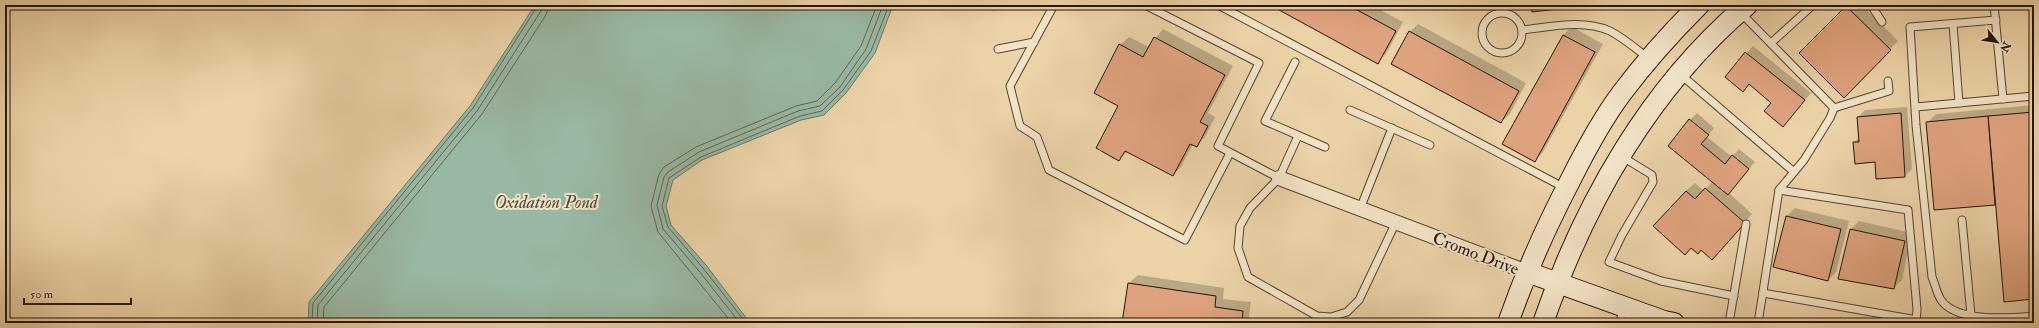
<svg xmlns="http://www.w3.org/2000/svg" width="2039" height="328" font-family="'IM FELL Double Pica',serif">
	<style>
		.water { fill: #99b8a4; stroke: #6a7665 }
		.shadow { fill: #0003 }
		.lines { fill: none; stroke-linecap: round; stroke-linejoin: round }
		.shore { stroke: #5e6656; stroke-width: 1 }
		.stream { stroke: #6a7665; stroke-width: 4.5 }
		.building { fill: #dea27e; stroke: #241407 }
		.lane-casing { stroke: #56442f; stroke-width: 9 }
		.street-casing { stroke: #56442f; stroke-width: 16 }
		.secondary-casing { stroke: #241407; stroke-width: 22 }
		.lane { stroke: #f3e2c6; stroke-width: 7 }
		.street { stroke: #f3e2c6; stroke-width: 14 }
		.secondary { stroke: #f3e2c6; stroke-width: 20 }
		.labels { text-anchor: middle; stroke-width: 4; stroke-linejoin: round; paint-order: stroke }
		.street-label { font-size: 17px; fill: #241407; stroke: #f3e2c6 }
		.water-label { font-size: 18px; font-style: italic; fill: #4d4d3e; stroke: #f3e2c6 }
	</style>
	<rect width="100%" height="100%" fill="#ecd2a7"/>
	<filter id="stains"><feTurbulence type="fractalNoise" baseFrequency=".005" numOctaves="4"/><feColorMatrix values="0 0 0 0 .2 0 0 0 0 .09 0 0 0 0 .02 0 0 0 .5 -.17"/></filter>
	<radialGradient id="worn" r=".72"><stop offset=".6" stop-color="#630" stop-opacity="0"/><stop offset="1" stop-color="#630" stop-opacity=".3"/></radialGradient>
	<path class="water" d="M535,5H893L875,53L846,93L824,115L801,120L702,160L673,180L666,206L671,225L706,265L750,323H308L309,302L470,106Z"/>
	<g class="shadow">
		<path d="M1273,5H1371L1403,22L1386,54L1378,62Z"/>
		<path d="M1848,5H1862L1898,41L1844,96L1801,53Z"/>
		<path d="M1418,24L1526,83L1510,114L1501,122L1410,32Z"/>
		<path d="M1572,27L1603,44L1543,152L1534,161L1563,35Z"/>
		<path d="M1163,29L1233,66L1208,113L1215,117L1205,137L1196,146L1193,144L1181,167L1173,175L1128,151L1119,159L1120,45L1129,37L1149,47Z"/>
		<path d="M1753,46L1811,93L1783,126L1773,102L1749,83L1726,77Z"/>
		<path d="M2034,105V298L1996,203L1935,209L1928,122L1936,114Z"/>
		<path d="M1907,107L1912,169L1905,176L1876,161L1854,142L1860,137L1858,117L1865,110Z"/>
		<path d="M1697,113L1714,128L1707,137L1732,157L1739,149L1755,162L1729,193L1752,214L1720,250L1686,191L1695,183L1704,191L1713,181L1690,120Z"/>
		<path d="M1795,208L1849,221L1836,272L1828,280L1774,266L1787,216Z"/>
		<path d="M1859,221L1912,233L1902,280L1893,288L1840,278L1851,229Z"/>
		<path d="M1138,275L1224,288L1223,299L1251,302L1248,323H1123L1129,283Z"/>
		<path d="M1584,320L1600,323H1580Z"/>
	</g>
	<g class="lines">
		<g class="shore">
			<path d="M312,323L313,303L473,108L538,5"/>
			<path d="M317,323L318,305L477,111L541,11L543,5"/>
			<path d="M323,323L324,307L482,114L546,15L549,5"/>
			<path d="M732,323L658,232L651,206L659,174L664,167L696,147L796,106L817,101L835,83L861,46L877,5"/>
			<path d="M740,323L699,271L663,229L657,205L664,177L668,172L699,152L798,111L820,106L840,87L866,49L883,5"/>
			<path d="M746,323L703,268L668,227L662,206L669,178L701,157L800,116L822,111L843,90L871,51L889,5"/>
		</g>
		<path class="stream" d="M5,13L11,5"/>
	</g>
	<g class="building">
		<path d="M1270,5H1348L1396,31L1378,64Z"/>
		<path d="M1531,5H1592L1532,12Z"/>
		<path d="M1846,6L1891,50L1844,98L1799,53Z"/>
		<path d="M1409,31L1519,91L1501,123L1391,64Z"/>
		<path d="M1563,35L1595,52L1535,162L1502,144Z"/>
		<path d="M1154,37L1225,75L1200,122L1208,126L1197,147L1190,144L1173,176L1125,151L1119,161L1096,148L1118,106L1094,93L1119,44L1143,57Z"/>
		<path d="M1745,52L1805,100L1783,127L1764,111L1771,103L1749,84L1743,92L1725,77Z"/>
		<path d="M2034,112V299L2004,302L1988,116Z"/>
		<path d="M1901,113L1905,177L1876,179L1875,162L1855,164L1853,142H1859L1857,117Z"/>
		<path d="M1988,116L1995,205L1934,210L1926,122Z"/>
		<path d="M1689,119L1709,135L1701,144L1725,164L1732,155L1749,169L1728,195L1668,146Z"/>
		<path d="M1705,188L1745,223L1712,260L1701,250L1698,254L1691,248L1685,255L1653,226L1686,191L1695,199Z"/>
		<path d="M1786,216L1841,229L1828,281L1773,267Z"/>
		<path d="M1850,229L1905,241L1894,289L1838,279Z"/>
		<path d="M1128,283L1216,296L1215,307L1243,311L1242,323H1122Z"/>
	</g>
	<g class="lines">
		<g class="lane-casing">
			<g id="lane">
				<path d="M1054,5L1010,86L1020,126L1037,137L1049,170L1185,240L1230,153"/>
				<path d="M1145,5L1259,63L1218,146L1279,178"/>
				<path d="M1218,5L1565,188"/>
				<path d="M1871,5L1882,22"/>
				<path d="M1994,5L2003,99"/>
				<path d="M2033,5L2034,14"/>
				<path d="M993,6L997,5"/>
				<path d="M1741,13L1834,108L1830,118L1804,160L1779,190L1758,323"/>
				<circle cx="1502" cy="33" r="20"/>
				<path d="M1996,20L1910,27L1916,125L1932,277C1935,284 1937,294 1941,300C1957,323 2010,318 2034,316"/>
				<path d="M1953,24L1959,103"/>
				<path d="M1522,30C1550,27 1583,19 1610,31C1624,38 1636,49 1648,58"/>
				<path d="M1771,43L1813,5"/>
				<path d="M998,49L1034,42"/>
				<path d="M1295,62L1265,121L1325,147"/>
				<path d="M1680,74L1794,172"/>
				<path d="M1916,107L2034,96"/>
				<path d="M1834,108L1889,91L1888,81"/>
				<path d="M1350,110L1430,145"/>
				<path d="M1298,136L1279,178L1250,208L1240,226L1238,248L1248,277L1317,316L1331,317L1347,312L1359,300L1396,222"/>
				<path d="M1621,156L1652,175L1653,182L1622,235L1609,262L1661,281L1734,296"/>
				<path d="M1779,190L1908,210L1917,309L1916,323"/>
				<path d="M1360,209L1392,128"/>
				<path d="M1962,220L1971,315"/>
				<path d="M1763,293L1917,320"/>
				<path d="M1620,323L1623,308"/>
				<path d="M1729,323L1746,224"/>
			</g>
		</g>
		<g class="street-casing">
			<path id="street" d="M1279,178L1527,272"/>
		</g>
		<g class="secondary-casing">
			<g id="secondary">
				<path d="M1527,272L1664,321L1674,323"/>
				<path d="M1508,323C1525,274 1546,227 1570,181C1585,151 1601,121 1621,94C1645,62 1671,33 1699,5"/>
				<path d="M1543,323C1584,204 1649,88 1747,5"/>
			</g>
		</g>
		<use href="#lane" class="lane"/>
		<use href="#street" class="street"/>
		<use href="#secondary" class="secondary"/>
	</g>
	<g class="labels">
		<g class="street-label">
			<text transform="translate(1476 253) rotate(21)" y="6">Cromo Drive</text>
		</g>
		<g class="water-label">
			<text x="546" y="208">Oxidation Pond</text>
		</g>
	</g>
	<rect width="2039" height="328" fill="none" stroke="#ecd2a7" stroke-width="20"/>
	<rect x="6" y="6" width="2027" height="316" fill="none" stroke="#241407" stroke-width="2"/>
	<rect x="10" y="10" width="2019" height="308" fill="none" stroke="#241407"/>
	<g transform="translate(1997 42) rotate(120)" stroke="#f3e2c6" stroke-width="3" paint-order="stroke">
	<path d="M0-3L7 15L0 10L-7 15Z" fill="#241407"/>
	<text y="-6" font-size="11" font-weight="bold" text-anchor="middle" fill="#241407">N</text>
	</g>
	<path d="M24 298v6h107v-6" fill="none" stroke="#241407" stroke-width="2"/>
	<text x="30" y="298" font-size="12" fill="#241407" stroke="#f3e2c6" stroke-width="3" paint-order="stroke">50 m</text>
	<rect width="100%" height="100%" filter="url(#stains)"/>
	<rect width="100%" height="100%" fill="url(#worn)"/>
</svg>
